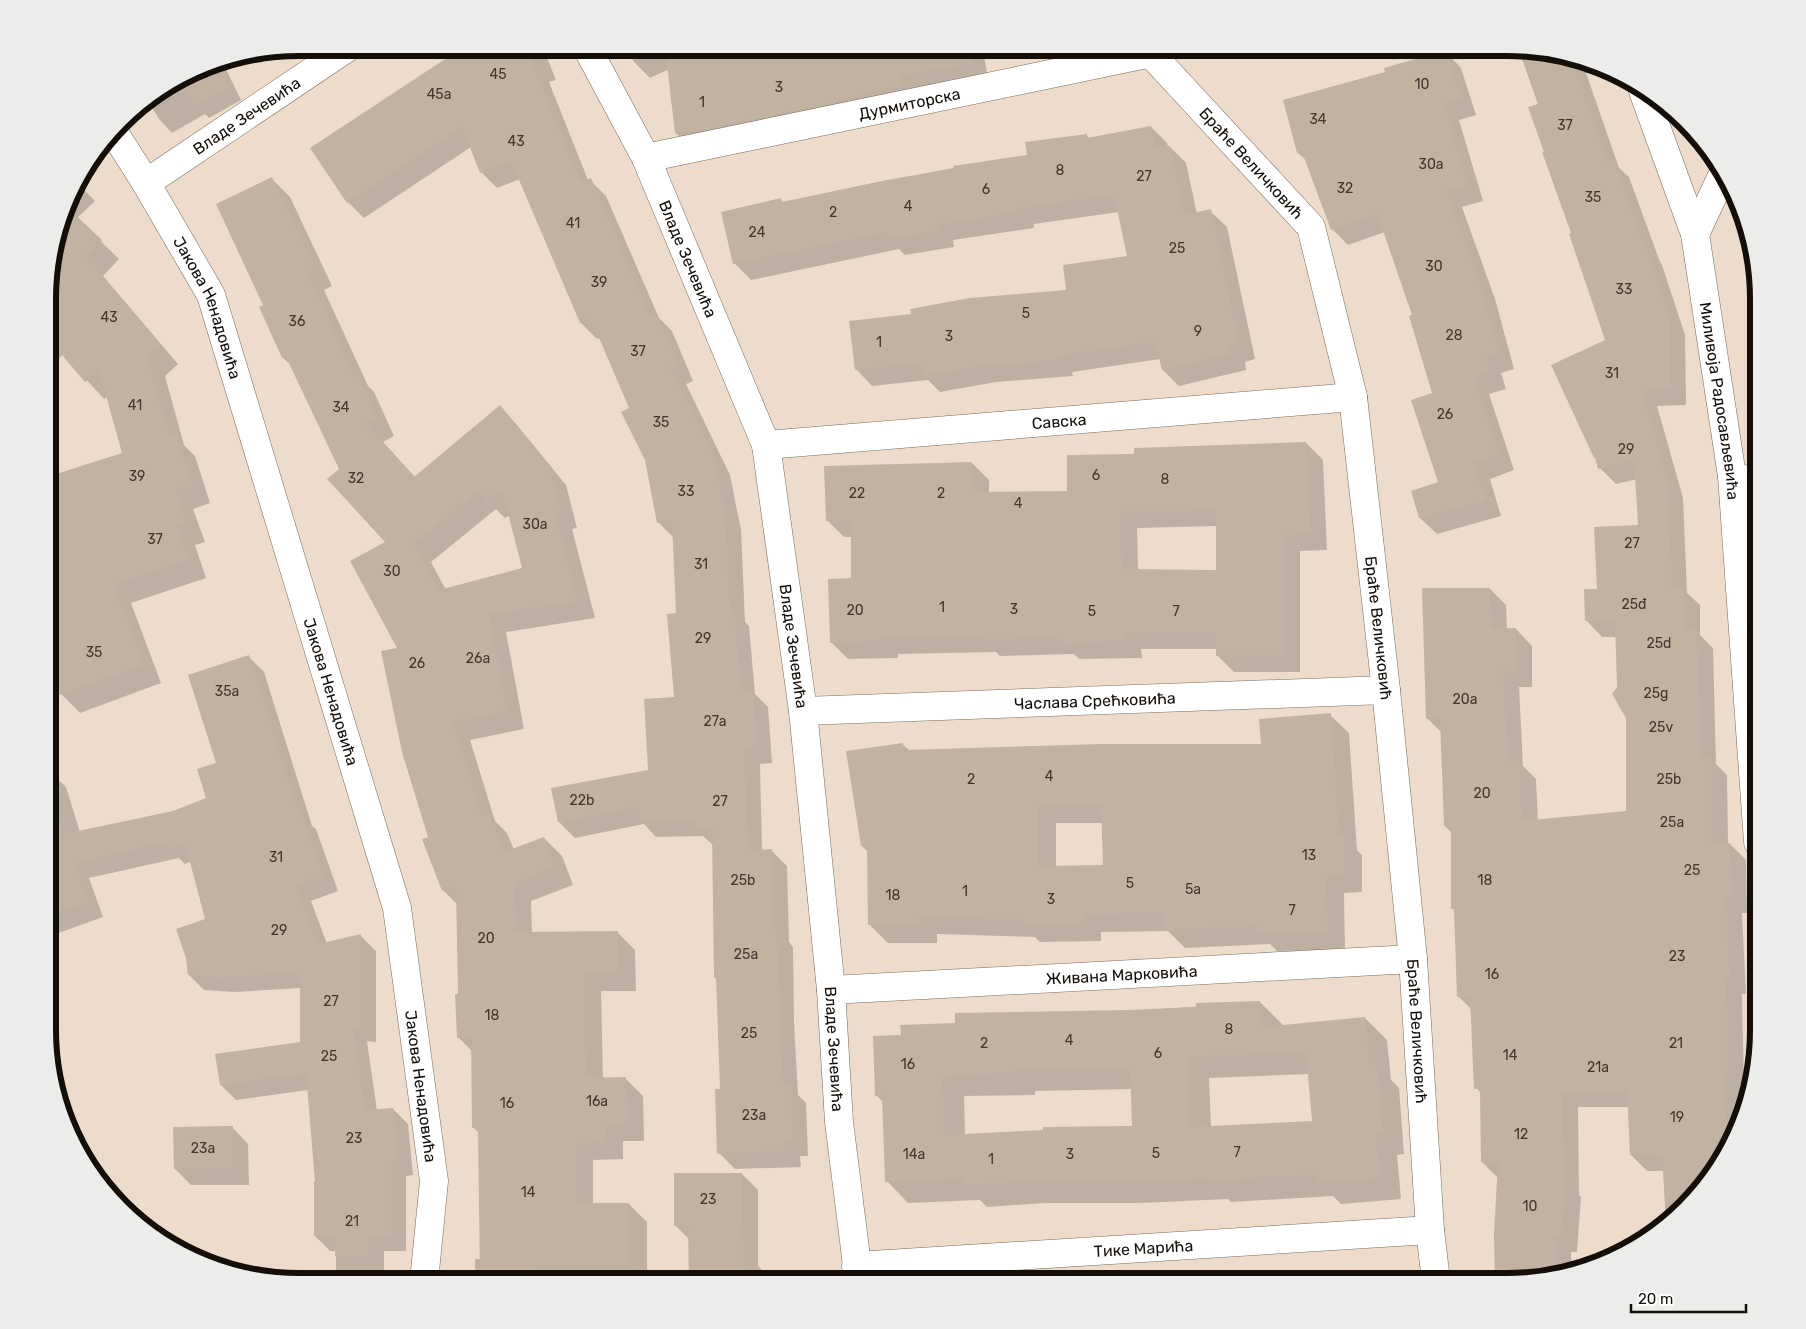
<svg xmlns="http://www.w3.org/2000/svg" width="1806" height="1329" font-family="Rubik,sans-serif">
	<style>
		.shadow { fill: #0003; fill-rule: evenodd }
		.building { fill: #c2b2a1; fill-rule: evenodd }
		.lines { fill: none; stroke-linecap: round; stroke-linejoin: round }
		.street-casing { stroke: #796a5b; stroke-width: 29 }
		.street { stroke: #fff; stroke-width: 28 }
		.labels { text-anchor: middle; stroke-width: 4.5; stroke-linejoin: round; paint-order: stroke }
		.number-label { font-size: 14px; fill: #40372f }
		.street-label { font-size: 16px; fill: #140e09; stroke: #fff }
		.rim { fill: none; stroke: #140e09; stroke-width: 6 }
	</style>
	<rect width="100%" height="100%" fill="#eddccb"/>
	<g class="shadow">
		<path d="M309,48H337L320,58Z"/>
		<path d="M465,48H543L556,80L549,82L588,180H590L606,196L659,318L672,331L693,381L686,384L730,475L741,530L745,622L749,626L755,694L768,707L772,763L760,764L762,850H771L787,866L789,942L793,947L794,1022L798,1095L806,1103L808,1156H800L801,1167L735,1169L719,1153L722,1090L717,979L715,978L714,846L703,836L656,837L644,824L575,838L559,822L650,771L675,698L677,614L674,538L658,522L646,460L631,409L600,338L597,339L581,323L520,179L497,188L481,172L471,147L364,218L348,202L312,148Z"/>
		<path d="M626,48H735L744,67L832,49L830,48H983L988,80L692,149L676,133L669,69L650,78L634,62Z"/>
		<path d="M1519,48L1590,62L1593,71L1586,73L1619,168L1629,177L1660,262L1662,265L1685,335L1686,405L1657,406L1683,498L1687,593L1700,605V635L1713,648L1716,764L1727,775L1728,844H1730L1746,860L1747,913H1742L1746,994H1742L1744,1085H1740L1741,1119L1739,1126L1706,1183L1668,1222L1664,1171H1647L1631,1155L1629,1107H1578L1579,1195L1581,1197L1577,1252H1571V1273L1496,1281L1495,1234L1499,1179L1482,1162L1481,1093L1476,1088L1472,1010L1458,996L1456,911L1453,908L1452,833L1445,826L1442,733L1427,718L1490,589L1506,605L1507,629H1516L1532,646V687H1519L1523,766L1536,779L1538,821L1627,812L1628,718L1618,687L1617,637H1602L1586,620L1598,590L1640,526L1637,479L1616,484L1600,468L1595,457L1607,341L1545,152L1539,105Z"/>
		<path d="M1445,51L1461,68L1476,115L1459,120L1483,201L1462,207L1495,299L1514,369L1501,373L1506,389L1489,394L1514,470L1490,479L1501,516L1437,534L1420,518L1412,492L1440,483L1434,394L1414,316L1385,232L1348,245L1332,229L1307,161L1298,153L1386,73Z"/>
		<path d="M277,52L260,63L254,57Z"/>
		<path d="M223,63L241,100L209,118L205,114L172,133L159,119L148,101L203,67Z"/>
		<path d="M1151,127L1167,143L1168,147H1170L1186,163L1197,214L1210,211L1227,227L1255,359L1245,362L1246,370L1179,386L1163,370L1160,359L1072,372L1073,376L996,382L940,392L928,380L872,386L856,369L912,315L1068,291L1128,257L1119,212L1034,224V228L953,240L954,247L905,255L899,249L751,280L734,263L781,200L784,203L1029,156L1086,135L1090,139Z"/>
		<path d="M272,179L290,197L332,286L324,290L368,386L374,392L394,436L383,442L415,477L500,407L517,425L566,485L577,528L572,529L595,618L506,632L524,729L470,740L495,821L507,833L514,850L544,838L562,856L573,885L531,901L532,933L617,932L635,950L636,991H601L603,1079L625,1078L643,1096L644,1141H623V1159L593,1160V1204H629L647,1222V1281H475V1259H481L480,1134L474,1128L472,1051L458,1037V905L443,890L430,838L398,649L387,543L292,366L283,358L265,306ZM496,509L505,518L510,515L523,569L446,590L431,562Z"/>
		<path d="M77,183L95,201L77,218L119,259L103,276L178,364L165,376L184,445L195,456L210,503L193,509L205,542L195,545L206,578L131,603L161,683L80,713L62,695L50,662V460L54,476L124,454L108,396L104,399L63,354L50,369V267L74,188Z"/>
		<path d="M1306,443L1323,460L1327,550L1300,551V672H1234L1217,655V649H1141L1142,658L1079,659L1074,654L1000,656L996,652L898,654V658L848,659L831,642L852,580V537H844L827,520L972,463L989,480V493H1069L1135,455ZM1217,526V571L1138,570L1137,528Z"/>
		<path d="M249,657L264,672L312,826L316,829L338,891L311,901L327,944L361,936L376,951V1042L367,1041L377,1111L393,1109L408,1124L413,1175L406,1176V1251H384V1281H336V1251H330L315,1236L317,1183L308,1090L236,1100L221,1085L301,1043V988L234,992L204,990L189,975L207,920L191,861L185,864L179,858L89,878L103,917L50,936V772L66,787L80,832L174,812L208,798Z"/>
		<path d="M1330,715L1349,733L1357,850L1362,855V892L1344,893L1345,950L1277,951L1270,944L1185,948L1168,931L1101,932V941L1040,942L1035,937L937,934V943H888L869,924V853L862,846L902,744L910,751L1262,746ZM1056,823H1103L1104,867H1056Z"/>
		<path d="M1260,1002L1282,1024V1026L1365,1018L1387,1040L1391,1080L1399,1088L1404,1154L1397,1155L1401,1199L1341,1204L1333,1196L1231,1202L1228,1199L1141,1203H1044L987,1207L980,1200L908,1203L887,1181L883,1102L876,1095L902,1036L956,1024ZM1309,1074L1313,1122L1211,1127L1209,1078ZM1132,1089L1133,1127L965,1135L964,1096L1035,1095V1091Z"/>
		<path d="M232,1127L248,1144L249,1185H191L175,1169Z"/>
		<path d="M742,1174L758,1190V1266L762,1270V1281H691L689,1239L676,1226Z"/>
		<path d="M1391,1270L1402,1281H1317L1316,1271Z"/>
	</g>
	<g class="building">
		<path d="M462,48H526L580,182L591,178L650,316L656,313L678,365L671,368L714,457L725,513L730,609H734L741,690H753L756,748H745L747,850L772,849L773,929H777L779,1005L783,1086H791L793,1141H785V1151L717,1154L715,1089H720L716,978H714L712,829L696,830V820L639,821V806L558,822L551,788L648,770L644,699L674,697L667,614L676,613L672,520L657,523L645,460L621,412L629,408L591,319L580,323L511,161L480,173L462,127L347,203L310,148Z"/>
		<path d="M665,48H970L971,64L900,76L903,85L813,107L702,130L675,133Z"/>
		<path d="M1518,48L1571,58L1607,162L1613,160L1645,247H1646L1670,318V389L1642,390L1667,480L1672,588H1684L1685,630H1697L1700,757H1711L1712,843H1730L1731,897H1726L1730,978H1726L1728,1069L1724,1070L1727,1147L1706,1183L1666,1223L1662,1154L1630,1155L1627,1091H1562L1563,1179H1565L1561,1236H1555L1556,1275L1495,1281L1494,1234L1498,1162H1481L1480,1088L1474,1089L1470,996L1457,997L1454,909H1451V826H1444L1440,718L1426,719L1422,588H1490L1491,629L1516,628V671H1503L1508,761H1520L1522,821L1626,811V718L1612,694L1617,687L1615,621H1585L1584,589H1597L1594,527L1638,525L1634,459L1598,469L1595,457L1594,458L1551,365L1605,340L1569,234L1571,233L1542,152H1544L1528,107L1538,104Z"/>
		<path d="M1446,50L1461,99L1444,104L1468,185L1447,191L1479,282L1499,353L1486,356L1490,372L1474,378L1499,454L1474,462L1486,500L1419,518L1411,491L1438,482L1411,400L1432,393L1409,316L1412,315L1377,213L1331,230L1302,152L1297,153L1283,100L1385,72L1384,68Z"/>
		<path d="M218,64L229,87L195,105L181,81L203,67Z"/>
		<path d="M1151,126L1156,148L1170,146L1185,215L1211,209L1239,343L1229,346L1231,354L1162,370L1155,342L1057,356V360L979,366L923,376L920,363L855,370L849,321L911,314L910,309L970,298L1066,290L1063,265L1127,256L1114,195L1018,208L1019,212L938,224L939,231L888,239L886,232L733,264L721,212L781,198L782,202L882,181L954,168L953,166L1027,155L1025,142L1087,134V138Z"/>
		<path d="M272,177L315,268L307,272L353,374L356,373L377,418L366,423L414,477L500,405L549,465L560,510L555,511L578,601L489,614L507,711L453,722L482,816L489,813L504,852L544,837L556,867L514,883L515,932L618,931V973L584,974L586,1078L626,1077L627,1124H606V1142L576,1143V1203H629V1266H534V1281H480L478,1128H472L471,1037L457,1038L455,994H458L456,886L442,891L422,839L428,837L402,752L381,651L397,648L350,561L385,542L327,479L339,469L286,357L282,358L259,307L263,305L216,204ZM502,489L522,568L439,590L414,543L478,491L487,501Z"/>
		<path d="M68,208L102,240L86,257L161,346L147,357L170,438L177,436L193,485L176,490L187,523L178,527L188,560L114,584L144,665L60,695L50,666V476L122,453L99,370L85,382L50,341V267Z"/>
		<path d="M1306,442L1311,534L1284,535V655L1216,656V633L1125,632V641L1061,643V638L981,639V636L881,637L882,641L830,643L828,579L851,578V520L826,521L824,466L972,462L973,492L1067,491V455L1134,454V448ZM1216,510V570L1122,569L1120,512Z"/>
		<path d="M249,655L299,814L301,813L324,876L296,885L318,944L361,934V1027H353L365,1110L393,1108L398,1161H392L391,1236H369V1256H335V1236H314V1181L315,1182L306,1073L220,1085L215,1054L300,1042V972L218,978L188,975L186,958L176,929L205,919L185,843L168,849L166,842L74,863L88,902L50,916V806L54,805L64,834L173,811L206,798L197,769L216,763L188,675Z"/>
		<path d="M1331,713L1339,835H1344V874L1326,875L1327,932L1257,933V926L1165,930V913L1083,914V924H1020V920L919,916V925H868L867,846H861L846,751L903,743L904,750L1103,744H1261L1259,719ZM1038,805H1101L1103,865L1038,866Z"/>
		<path d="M1260,1001L1261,1027L1365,1017L1370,1066L1377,1065L1383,1133H1376L1380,1178L1318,1183L1317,1175L1208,1180L1207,1178L1119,1182H1022L964,1185L963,1178L885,1182L882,1095L875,1096L873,1036L901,1035L900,1025L955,1023V1013L1128,1010L1196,1007V1003ZM1306,1052L1312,1121L1190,1127L1188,1057ZM1130,1067L1132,1126L1043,1127V1130L944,1135L942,1075L1013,1073V1069Z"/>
		<path d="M233,1126V1169H174L173,1127Z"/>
		<path d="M674,1173H742L743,1281H689L688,1226H674Z"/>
	</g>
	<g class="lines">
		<g class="street-casing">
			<g id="street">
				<path id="s1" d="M587,48L646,158L766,445L803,711L831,990L839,1122L859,1281"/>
				<path id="s2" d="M1141,48L1151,54L1311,227L1353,397L1386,690L1413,959L1430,1230L1436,1281"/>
				<path id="s3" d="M1643,91L1695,234L1732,476L1758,842"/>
				<path id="s4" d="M115,134L146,183L211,295L397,908L434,1181L424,1281"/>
				<path id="s5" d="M646,158L1161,51"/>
				<path id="s6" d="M146,183L347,48"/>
				<path d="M1695,234L1723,174"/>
				<path id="s7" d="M766,445L1353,397"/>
				<path d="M1732,476L1758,483"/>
				<path id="s8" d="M803,711L1386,690"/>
				<path id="s9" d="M831,990L1413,959"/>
				<path id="s10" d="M856,1266L1430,1230"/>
			</g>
		</g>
		<use href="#street" class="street"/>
	</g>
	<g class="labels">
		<g class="number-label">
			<text x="498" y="79">45</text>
			<text x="1422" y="89">10</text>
			<text x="779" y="92">3</text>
			<text x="439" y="99">45a</text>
			<text x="702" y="107">1</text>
			<text x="1318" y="124">34</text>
			<text x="1565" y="130">37</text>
			<text x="516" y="146">43</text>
			<text x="1431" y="169">30a</text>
			<text x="1060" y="175">8</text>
			<text x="1144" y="181">27</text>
			<text x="1345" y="193">32</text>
			<text x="986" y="194">6</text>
			<text x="1593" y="202">35</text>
			<text x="908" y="211">4</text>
			<text x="833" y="217">2</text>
			<text x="573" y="228">41</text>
			<text x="757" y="237">24</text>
			<text x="1177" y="253">25</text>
			<text x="1434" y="271">30</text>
			<text x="599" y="287">39</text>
			<text x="1624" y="294">33</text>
			<text x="1026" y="318">5</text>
			<text x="109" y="322">43</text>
			<text x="297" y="326">36</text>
			<text x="1198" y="336">9</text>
			<text x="1454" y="340">28</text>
			<text x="949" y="341">3</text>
			<text x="879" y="347">1</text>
			<text x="638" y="356">37</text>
			<text x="1612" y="378">31</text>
			<text x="135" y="410">41</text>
			<text x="341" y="412">34</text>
			<text x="1445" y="419">26</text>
			<text x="661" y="427">35</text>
			<text x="1626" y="454">29</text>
			<text x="1096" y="480">6</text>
			<text x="137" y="481">39</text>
			<text x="356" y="483">32</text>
			<text x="1165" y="484">8</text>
			<text x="686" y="496">33</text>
			<text x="857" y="498">22</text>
			<text x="941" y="498">2</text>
			<text x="1018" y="508">4</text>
			<text x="535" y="529">30a</text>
			<text x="155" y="544">37</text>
			<text x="1632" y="548">27</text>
			<text x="701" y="569">31</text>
			<text x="392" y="576">30</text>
			<text x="1634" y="609">25đ</text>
			<text x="942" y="612">1</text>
			<text x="1014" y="614">3</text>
			<text x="855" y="615">20</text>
			<text x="1092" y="616">5</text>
			<text x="1176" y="616">7</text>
			<text x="703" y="643">29</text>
			<text x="1659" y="648">25d</text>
			<text x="94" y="657">35</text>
			<text x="478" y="663">26a</text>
			<text x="417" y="668">26</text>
			<text x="227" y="696">35a</text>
			<text x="1656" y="698">25g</text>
			<text x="1465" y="704">20a</text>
			<text x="715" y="726">27a</text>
			<text x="1661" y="732">25v</text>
			<text x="1049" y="781">4</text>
			<text x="971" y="784">2</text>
			<text x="1669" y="784">25b</text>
			<text x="1482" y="798">20</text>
			<text x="582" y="805">22b</text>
			<text x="720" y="806">27</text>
			<text x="1672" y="827">25a</text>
			<text x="1309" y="860">13</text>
			<text x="276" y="862">31</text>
			<text x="1692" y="875">25</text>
			<text x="743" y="885">25b</text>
			<text x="1485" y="885">18</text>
			<text x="1130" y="888">5</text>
			<text x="1193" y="894">5a</text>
			<text x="965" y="896">1</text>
			<text x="893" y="900">18</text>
			<text x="1051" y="904">3</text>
			<text x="1292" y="915">7</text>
			<text x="279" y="935">29</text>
			<text x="486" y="943">20</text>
			<text x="746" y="959">25a</text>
			<text x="1677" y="961">23</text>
			<text x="1492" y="979">16</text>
			<text x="331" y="1006">27</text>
			<text x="492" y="1020">18</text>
			<text x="1229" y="1034">8</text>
			<text x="749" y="1038">25</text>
			<text x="1069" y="1045">4</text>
			<text x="984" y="1048">2</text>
			<text x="1676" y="1048">21</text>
			<text x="1158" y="1058">6</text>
			<text x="1510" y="1060">14</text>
			<text x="329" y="1061">25</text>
			<text x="908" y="1069">16</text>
			<text x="1598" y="1072">21a</text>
			<text x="597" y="1106">16a</text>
			<text x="507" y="1108">16</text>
			<text x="754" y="1120">23a</text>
			<text x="1677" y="1122">19</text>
			<text x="1521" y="1139">12</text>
			<text x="354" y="1143">23</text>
			<text x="203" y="1153">23a</text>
			<text x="1237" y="1157">7</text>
			<text x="1156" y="1158">5</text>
			<text x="914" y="1159">14a</text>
			<text x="1070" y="1159">3</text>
			<text x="991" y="1164">1</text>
			<text x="528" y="1197">14</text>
			<text x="708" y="1204">23</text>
			<text x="1530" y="1211">10</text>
			<text x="352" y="1226">21</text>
		</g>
		<g class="street-label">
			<text dy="6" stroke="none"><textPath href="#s5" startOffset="269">Дурмиторска</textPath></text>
			<text dy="6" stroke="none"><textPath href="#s6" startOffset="121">Владе Зечевића</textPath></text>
			<text dy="6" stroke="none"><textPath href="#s2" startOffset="160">Браће Величковић</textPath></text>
			<text dy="6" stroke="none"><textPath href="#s1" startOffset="234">Владе Зечевића</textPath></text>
			<text dy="6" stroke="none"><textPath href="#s4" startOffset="198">Јакова Ненадовића</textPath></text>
			<text dy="6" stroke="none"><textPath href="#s3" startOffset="321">Миливоја Радосављевића</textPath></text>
			<text dy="6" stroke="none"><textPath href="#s7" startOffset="294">Савска</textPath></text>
			<text dy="6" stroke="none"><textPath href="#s2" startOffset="655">Браће Величковић</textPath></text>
			<text dy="6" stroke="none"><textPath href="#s1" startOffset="639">Владе Зечевића</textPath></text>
			<text dy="6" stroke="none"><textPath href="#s4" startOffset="602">Јакова Ненадовића</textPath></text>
			<text dy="6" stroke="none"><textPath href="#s8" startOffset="292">Часлава Срећковића</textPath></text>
			<text dy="6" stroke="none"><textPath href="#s9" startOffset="291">Живана Марковића</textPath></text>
			<text dy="6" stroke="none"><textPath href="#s2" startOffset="1060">Браће Величковић</textPath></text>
			<text dy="6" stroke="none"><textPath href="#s1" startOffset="1044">Владе Зечевића</textPath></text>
			<text dy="6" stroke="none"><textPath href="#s4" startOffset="1008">Јакова Ненадовића</textPath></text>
			<text dy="6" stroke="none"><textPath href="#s10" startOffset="288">Тике Марића</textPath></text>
		</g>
	</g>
	<path d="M0 0H1806V1329H0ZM299 56H1507A243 243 0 0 1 1750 299V1030A243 243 0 0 1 1507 1273H299A243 243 0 0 1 56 1030V299A243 243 0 0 1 299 56Z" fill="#ececeb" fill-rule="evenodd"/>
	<path class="rim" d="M299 56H1507A243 243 0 0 1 1750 299V1030A243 243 0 0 1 1507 1273H299A243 243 0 0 1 56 1030V299A243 243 0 0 1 299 56Z"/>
	<path d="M1631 1304v8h115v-8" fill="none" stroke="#140e09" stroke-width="2.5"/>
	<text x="1638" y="1304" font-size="15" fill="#140e09" stroke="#ffffff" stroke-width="4" paint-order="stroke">20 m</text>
</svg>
